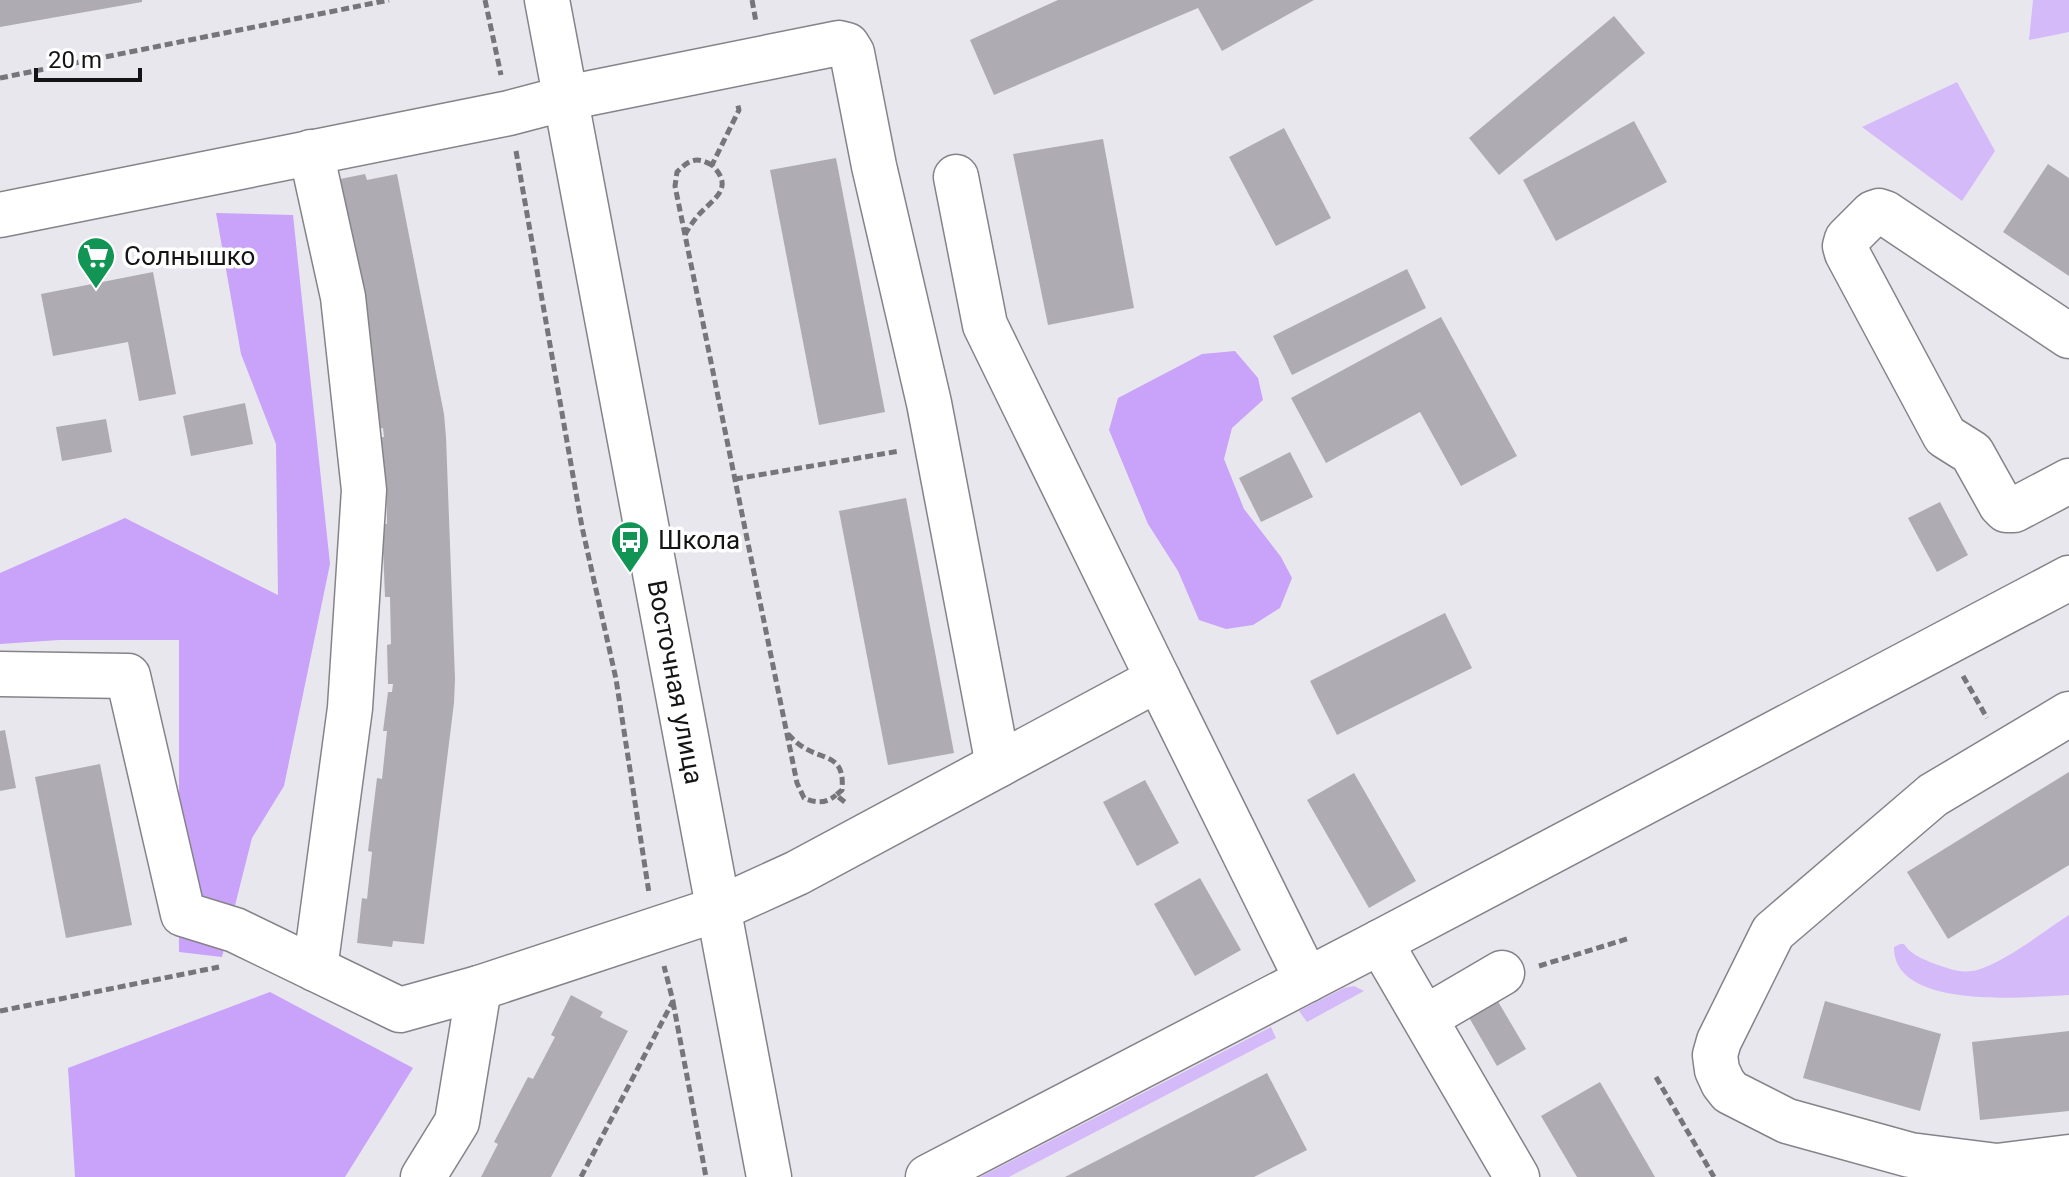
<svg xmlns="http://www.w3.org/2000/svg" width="2069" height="1177" font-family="Roboto,sans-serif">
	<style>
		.green { fill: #d5baf9 }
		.forest { fill: #c9a2f9 }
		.building { fill: #aeacb2 }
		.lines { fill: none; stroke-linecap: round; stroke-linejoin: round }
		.minor-casing { stroke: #858389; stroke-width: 47 }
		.major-casing { stroke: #858389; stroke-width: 47 }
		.path { stroke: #767579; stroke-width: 5; stroke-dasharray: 8 4; stroke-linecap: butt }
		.minor { stroke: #fff; stroke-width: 44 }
		.major { stroke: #fff; stroke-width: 44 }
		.labels { text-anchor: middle; stroke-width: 7; stroke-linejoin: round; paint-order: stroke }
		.poi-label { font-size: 26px; fill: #141315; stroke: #fff; text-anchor: start }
		.street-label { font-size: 26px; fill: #141315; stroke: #fff }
	</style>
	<rect width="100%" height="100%" fill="#e9e7ee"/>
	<g class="green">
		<path d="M2033,0H2069V32L2029,40Z"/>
		<path d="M1957,82L1995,151L1962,201L1862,127Z"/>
		<path d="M2069,915V995C2028,997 1893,1011 1894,947L1900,944H1904C1911,955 1923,959 1935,964C1947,968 1959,973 1972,971C2000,966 2044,931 2069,915Z"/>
		<path d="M1354,986L1364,991L1307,1022L1299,1011L1344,988Z"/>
		<path d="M1271,1027L1276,1038L1009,1177H980Z"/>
	</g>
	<g class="forest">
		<path d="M216,213L293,215L330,564L284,786L252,838L222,957L179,952V640H59L0,644V573L125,518L278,595L276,444L241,354Z"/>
		<path d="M1235,351L1258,378L1263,400L1232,428L1224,459L1244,509L1281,557L1292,578L1280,608L1253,625L1226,629L1199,620L1178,571L1148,524L1109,430L1118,398L1202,354Z"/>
		<path d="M270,992L413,1068L345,1177H75L68,1068Z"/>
	</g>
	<g class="building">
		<path d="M0,0H142V2L0,27Z"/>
		<path d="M1058,0H1314L1222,51L1198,8L994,95L970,40Z"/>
		<path d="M1614,16L1645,53L1499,175L1469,138Z"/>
		<path d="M1634,121L1667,182L1556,241L1523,180Z"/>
		<path d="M1284,128L1331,218L1276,246L1229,157Z"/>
		<path d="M1103,139L1134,308L1048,325L1013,154Z"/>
		<path d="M836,158L885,412L819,425L770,170Z"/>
		<path d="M2048,164L2069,178V276L2003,232Z"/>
		<path d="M365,174L367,180L397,174L444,414L446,437L455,679L454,703L424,944L393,941L392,947L357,943L362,898L367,899L372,852L368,851L377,778L382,779L387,731H383L388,692H392L393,684H388L387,645L391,644L390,597H385L382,523L387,524L386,476H381L379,437H384L383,428L379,429L371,390L375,389L330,181Z"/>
		<path d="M1407,269L1426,308L1292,375L1273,336Z"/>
		<path d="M153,272L176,394L139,401L128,342L53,356L41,294Z"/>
		<path d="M1441,317L1517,456L1461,486L1420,412L1326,463L1291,398Z"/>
		<path d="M245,403L253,444L191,456L183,416Z"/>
		<path d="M106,419L112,452L62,461L56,427Z"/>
		<path d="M1290,452L1313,497L1261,522L1239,478Z"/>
		<path d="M906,498L954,753L888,765L839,511Z"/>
		<path d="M1940,502L1968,555L1937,572L1908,518Z"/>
		<path d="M1445,613L1472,668L1337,735L1310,681Z"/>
		<path d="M5,730L16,788L0,791V731Z"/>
		<path d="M100,764L132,925L66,938L35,777Z"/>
		<path d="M2069,772V865L1948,939L1907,872Z"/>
		<path d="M1354,773L1416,881L1369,908L1307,800Z"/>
		<path d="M1145,780L1179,843L1137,866L1103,802Z"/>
		<path d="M1200,878L1241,950L1195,976L1154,904Z"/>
		<path d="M571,995L603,1012L600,1017L628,1031L551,1177H481L498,1144L494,1142L528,1077L533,1079L555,1037L551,1035Z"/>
		<path d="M1496,998L1526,1049L1497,1066L1467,1014Z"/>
		<path d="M1825,1001L1941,1034L1920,1111L1803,1078Z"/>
		<path d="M2069,1031V1111L1980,1120L1972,1042Z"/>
		<path d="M1267,1073L1307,1150L1254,1177H1065Z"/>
		<path d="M1600,1082L1655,1177H1577L1541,1116Z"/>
	</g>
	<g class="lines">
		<g class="minor-casing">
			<g id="minor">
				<path d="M311,152L343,297L364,490L350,708L315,969"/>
				<path d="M956,177L985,325L1158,679"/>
				<path d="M0,215L509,113L566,98L839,43L847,45L852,53L874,166L929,403L998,765"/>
				<path d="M2069,336L1885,213L1879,211L1873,213L1847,239L1845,246L1847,253L1945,436L1972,453L2001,505L2006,510H2014L2069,481"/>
				<path d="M0,674L128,676L183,914L235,930L400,1010L479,988L718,909L797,873L1158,679L1307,980"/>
				<path d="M2069,714L1933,795L1773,932L1719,1041L1715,1055L1717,1070L1723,1083L1730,1092L1787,1121L1910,1155L1997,1166L2069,1157"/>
				<path d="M1380,942L1517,1177"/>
				<path d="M1425,1018L1502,973"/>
				<path d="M423,1177L457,1122L479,988"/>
				<path d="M928,1177L1380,942L2069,578"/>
			</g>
		</g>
		<g class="major-casing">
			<g id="major">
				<path id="s1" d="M547,0L769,1177"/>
			</g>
		</g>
		<g class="path">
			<path d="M485,0L501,75"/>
			<path d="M752,0L756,22"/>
			<path d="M0,78L389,0"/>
			<path d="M516,151L582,527L616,679L649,893"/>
			<path d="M712,165C696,156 689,160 677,172L675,186L797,783L804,798C815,803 826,804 836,795"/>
			<path d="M685,235C688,229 692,223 696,218C710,200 737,190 712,165L739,110L737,102"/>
			<path d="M735,479L900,451"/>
			<path d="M1963,676L1987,718"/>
			<path d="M788,734C792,738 797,744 803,747C825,761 845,754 842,790L836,795L846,803"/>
			<path d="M1539,966L1630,938"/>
			<path d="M673,1002L706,1177"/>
			<path d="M0,1011L219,967"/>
			<path d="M1656,1077L1714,1177"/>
			<path d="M581,1177L673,1001L664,966"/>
		</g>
		<use href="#minor" class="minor"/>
		<use href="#major" class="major"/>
	</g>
	<defs>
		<g id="supermarket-pin" transform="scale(2)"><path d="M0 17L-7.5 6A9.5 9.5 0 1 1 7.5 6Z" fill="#129554" stroke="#fff"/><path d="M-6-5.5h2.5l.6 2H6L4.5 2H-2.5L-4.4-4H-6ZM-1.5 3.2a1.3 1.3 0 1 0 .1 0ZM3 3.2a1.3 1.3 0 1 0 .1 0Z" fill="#fff"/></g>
		<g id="bus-pin" transform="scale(2)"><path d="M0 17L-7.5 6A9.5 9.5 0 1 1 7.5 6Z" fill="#129554" stroke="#fff"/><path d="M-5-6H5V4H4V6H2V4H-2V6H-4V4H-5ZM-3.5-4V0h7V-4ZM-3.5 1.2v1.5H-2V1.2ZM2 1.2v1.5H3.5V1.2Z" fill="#fff"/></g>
	</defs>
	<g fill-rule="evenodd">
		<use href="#supermarket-pin" x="96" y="256"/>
		<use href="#bus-pin" x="630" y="540"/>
	</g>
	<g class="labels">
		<g class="poi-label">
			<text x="124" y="265">Солнышко</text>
			<text x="658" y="549">Школа</text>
		</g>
		<g class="street-label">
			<text dy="9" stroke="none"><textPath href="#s1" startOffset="694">Восточная улица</textPath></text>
		</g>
	</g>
	<path d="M36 68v12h104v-12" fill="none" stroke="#141315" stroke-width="4"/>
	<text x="48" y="68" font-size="24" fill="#141315" stroke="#ffffff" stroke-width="6" paint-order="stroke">20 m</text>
</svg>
